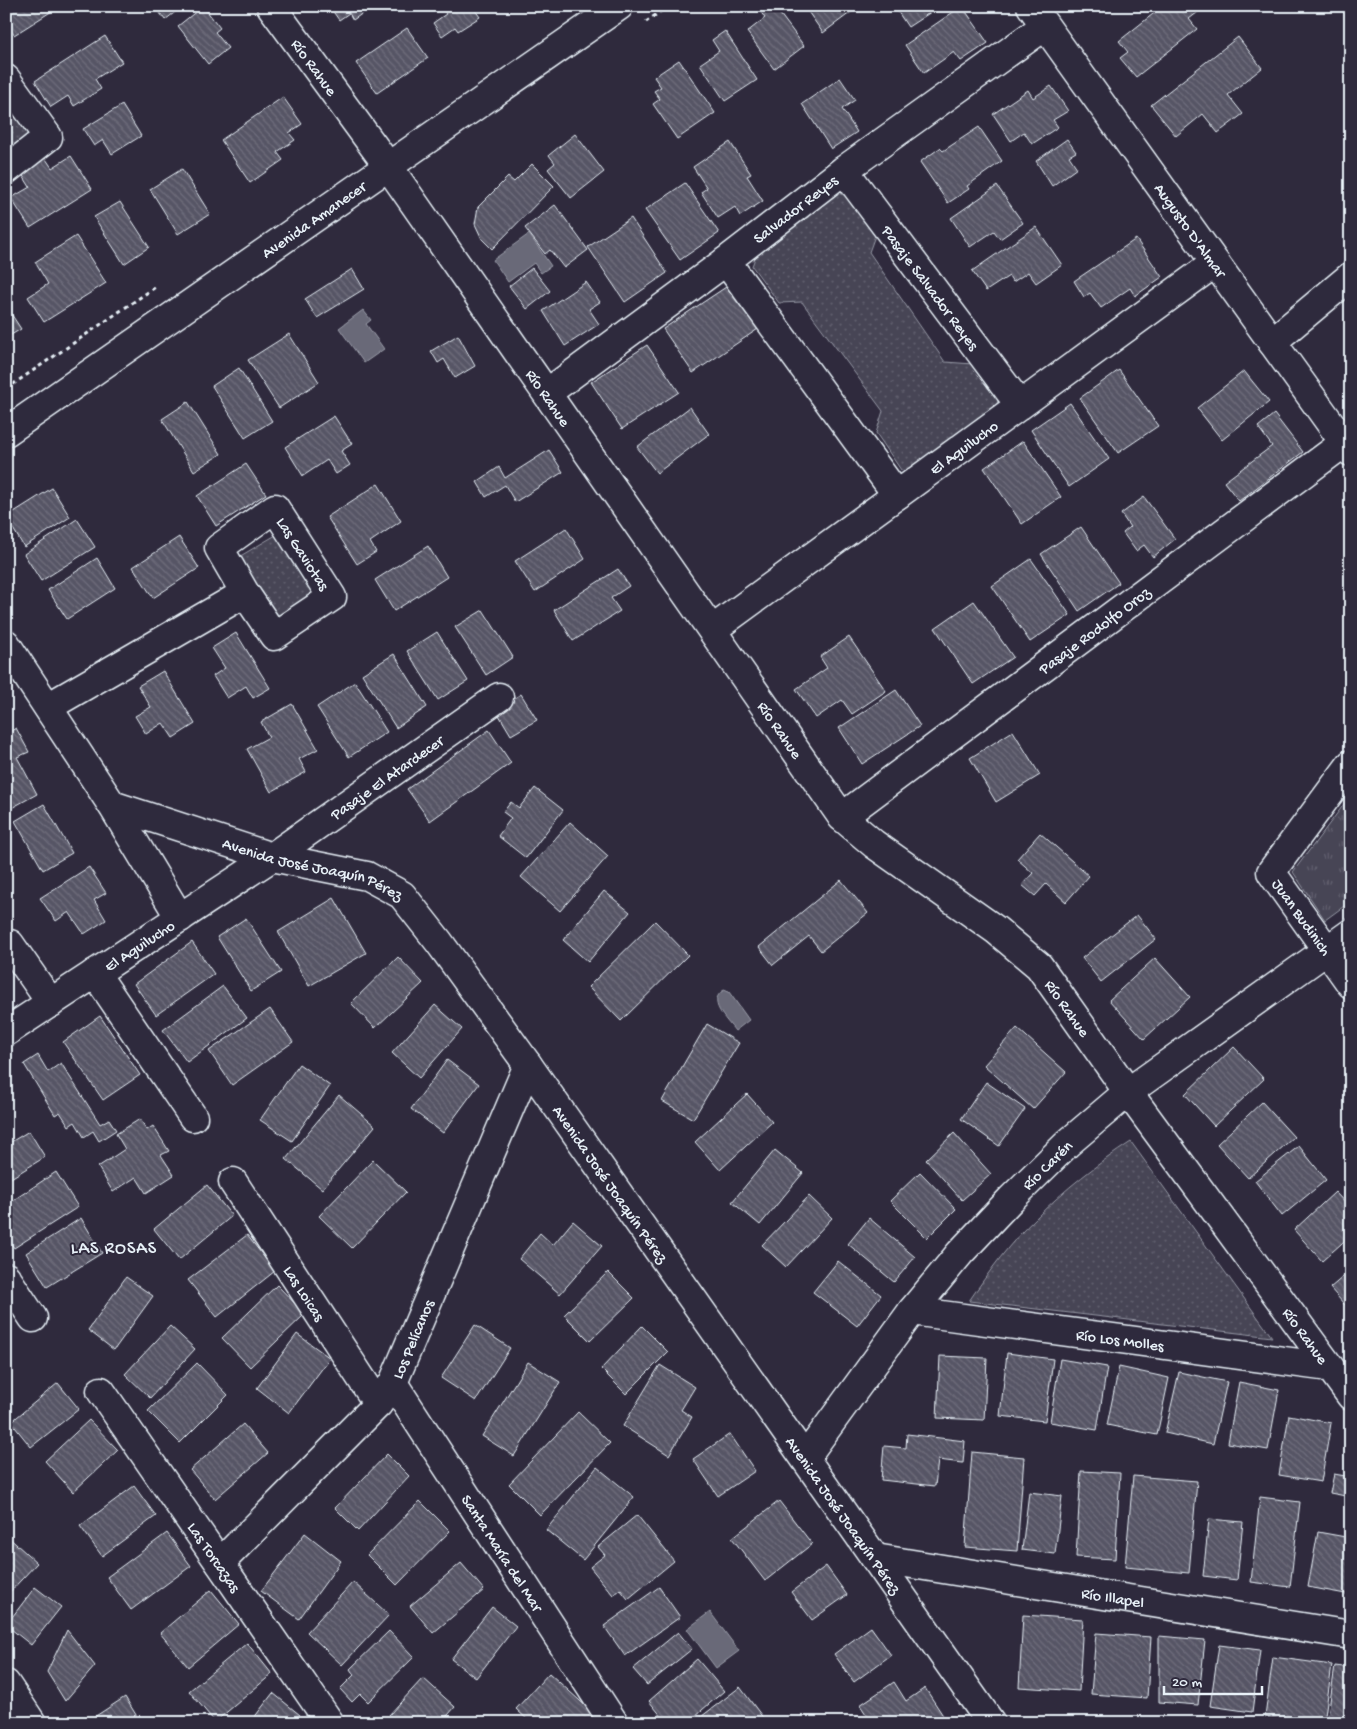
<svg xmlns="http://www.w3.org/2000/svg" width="1357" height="1729" font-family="'Gochi Hand',sans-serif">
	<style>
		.grass { fill: url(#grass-dots); stroke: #979aa6 }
		.park { fill: url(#park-tufts); stroke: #979aa6 }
		.water { fill: #696978; stroke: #9c9fab }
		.building { fill: url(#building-back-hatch); stroke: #e8f1f8 }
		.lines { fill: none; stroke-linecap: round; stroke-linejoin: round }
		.minor-casing { stroke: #e8f1f8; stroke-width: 31 }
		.major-casing { stroke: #e8f1f8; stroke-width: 31 }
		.path { stroke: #e8f1f8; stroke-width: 3; stroke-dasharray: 4 4; stroke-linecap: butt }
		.minor { stroke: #2f2a3d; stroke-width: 28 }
		.major { stroke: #2f2a3d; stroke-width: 28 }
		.labels { text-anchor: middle; stroke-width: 4; stroke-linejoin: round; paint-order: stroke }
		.street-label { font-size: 16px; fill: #e8f1f8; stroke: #2f2a3d }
		.neighbourhood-label { font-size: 18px; letter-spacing: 1px; fill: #e8f1f8; stroke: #2f2a3d }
	</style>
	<defs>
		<pattern id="grass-dots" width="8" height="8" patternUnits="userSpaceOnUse" patternTransform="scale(1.25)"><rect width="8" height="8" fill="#464455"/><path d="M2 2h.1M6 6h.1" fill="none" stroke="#615f6e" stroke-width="1.8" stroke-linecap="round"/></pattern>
		<pattern id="park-tufts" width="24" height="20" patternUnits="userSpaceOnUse" patternTransform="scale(1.25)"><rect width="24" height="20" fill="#464455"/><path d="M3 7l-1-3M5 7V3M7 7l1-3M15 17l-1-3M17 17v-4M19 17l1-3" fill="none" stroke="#615f6e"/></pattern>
		<pattern id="building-back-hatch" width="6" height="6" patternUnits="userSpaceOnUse" patternTransform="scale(1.25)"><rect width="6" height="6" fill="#575565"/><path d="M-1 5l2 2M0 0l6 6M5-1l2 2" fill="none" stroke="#6f6e7c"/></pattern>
	</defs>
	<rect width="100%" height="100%" fill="#2f2a3d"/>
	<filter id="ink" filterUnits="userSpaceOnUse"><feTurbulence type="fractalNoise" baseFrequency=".02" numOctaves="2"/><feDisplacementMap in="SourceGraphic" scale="10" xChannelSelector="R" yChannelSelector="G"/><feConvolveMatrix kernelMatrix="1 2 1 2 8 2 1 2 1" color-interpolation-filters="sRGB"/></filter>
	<g filter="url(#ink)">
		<g class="grass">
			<path d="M6,98L28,131L26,143L6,155Z"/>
			<path d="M837,193L852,197L876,233L869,252L945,362L973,364L998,399L995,416L914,473L901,470L876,433L883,411L802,302L779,303L752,266L758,250Z"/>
			<path d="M281,532L314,584L309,600L286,619L274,616L237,558Z"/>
			<path d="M1131,1142L1272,1337L969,1301C989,1272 1010,1242 1036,1218C1065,1189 1097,1164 1131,1142Z"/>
		</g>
		<path class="park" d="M1351,795V901L1325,920L1293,872Z"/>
		<g class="water">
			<path d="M529,234L551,266L541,273L534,263L508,282L493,260Z"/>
			<path d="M363,310L371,320L366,324L384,349L364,363L339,328Z"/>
			<path d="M724,990L729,992L749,1020L735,1031C726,1019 706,1001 724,990Z"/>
			<path d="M710,1612L739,1651L716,1668L687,1629Z"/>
		</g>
		<g class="building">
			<path d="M12,6H60L14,35L6,23V10Z"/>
			<path d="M155,6H183L165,20Z"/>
			<path d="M203,6L220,28L215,32L228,48L208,64L178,26Z"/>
			<path d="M329,6H373L353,20L349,13L339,20Z"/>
			<path d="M441,6H472L480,17L458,31L455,27L442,36L433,23L446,14Z"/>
			<path d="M760,6H774L804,46L774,69L747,32L765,18L758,8Z"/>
			<path d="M804,6H857L858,7L823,33Z"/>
			<path d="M894,6H936L937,8L908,27Z"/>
			<path d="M962,6L988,43L961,61L954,52L924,73L905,45Z"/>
			<path d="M1163,6H1200L1202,9L1189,19L1197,29L1136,77L1120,58L1128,52L1119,41Z"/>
			<path d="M407,28L428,58L377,93L356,63Z"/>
			<path d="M725,31L757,80L725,101L700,64L719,51L712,40Z"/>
			<path d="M105,36L122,62L95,79L101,89L74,106L68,96L51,107L35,81Z"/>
			<path d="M1238,37L1262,68L1228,95L1243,114L1218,133L1203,114L1176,136L1151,105Z"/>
			<path d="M679,60L715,113L677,139L653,104L660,99L654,91L661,87L654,77Z"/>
			<path d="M840,78L855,100L842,109L857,132L831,149L802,104Z"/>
			<path d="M1051,86L1068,111L1053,120L1058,127L1032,144L1024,132L1011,141L993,114L1028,90L1033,98Z"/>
			<path d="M283,97L302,124L289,133L295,140L277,152L283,160L250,183L221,140Z"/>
			<path d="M122,105L141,136L112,154L103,140L94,146L83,129Z"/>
			<path d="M979,127L1002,161L967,186L969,189L948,203L920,162L940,148L943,151Z"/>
			<path d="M575,134L604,172L571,198L548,169L555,163L549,155Z"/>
			<path d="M1067,139L1076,152L1069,156L1077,168L1052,186L1036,161Z"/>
			<path d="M730,142L751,174L747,176L763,201L740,216L735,207L718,218L701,192L707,188L693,167Z"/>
			<path d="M44,156L52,168L71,156L92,189L30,228L11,198L30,187L20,171Z"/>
			<path d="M532,164L554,186L492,249L482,239L475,224L478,207L508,177L514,182Z"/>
			<path d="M182,169L210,214L178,234L150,189Z"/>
			<path d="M685,183L719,233L680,260L645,210Z"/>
			<path d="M997,186L1023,223L1000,239L994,231L970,247L951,218Z"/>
			<path d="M120,202L149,247L124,264L94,217Z"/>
			<path d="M555,205L588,250L564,268L550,250L545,254L525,228Z"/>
			<path d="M631,218L667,273L625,302L588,247Z"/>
			<path d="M1036,227L1062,265L1036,283L1028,272L1013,282L1009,276L986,291L972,271Z"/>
			<path d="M76,236L106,283L44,322L28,297L48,284L35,262Z"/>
			<path d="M1136,239L1162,277L1135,296L1130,288L1101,308L1090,293L1084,297L1074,281Z"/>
			<path d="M532,268L550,291L527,309L509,286Z"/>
			<path d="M352,269L364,289L317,318L305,299Z"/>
			<path d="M586,282L600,302L589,309L599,324L565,346L543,311Z"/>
			<path d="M732,283L761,327L693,373L663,329Z"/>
			<path d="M6,306L21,329L6,338Z"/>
			<path d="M289,334L319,382L279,408L248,360Z"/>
			<path d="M458,335L475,366L455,378L444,359L438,363L431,351Z"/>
			<path d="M647,345L679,392L622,429L591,382Z"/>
			<path d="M239,368L272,421L245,438L212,386Z"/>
			<path d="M1119,370L1158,426L1118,453L1080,398Z"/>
			<path d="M1244,371L1269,402L1222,440L1197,408Z"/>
			<path d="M188,402L221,454L194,471L162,419Z"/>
			<path d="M1070,403L1109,459L1069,487L1031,430Z"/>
			<path d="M690,407L709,434L657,473L637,447Z"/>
			<path d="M1274,414L1303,452L1239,501L1224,482L1272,446L1258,427Z"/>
			<path d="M334,416L352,444L341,451L350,465L336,474L327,460L303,476L285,447Z"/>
			<path d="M1023,441L1061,497L1022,524L984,468Z"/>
			<path d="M549,450L563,472L515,502L505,485L486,497L477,482L499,467L505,478Z"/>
			<path d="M246,464L266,494L216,526L197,496Z"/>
			<path d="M378,484L401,521L370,542L376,552L357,564L327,517Z"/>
			<path d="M52,488L70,517L24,547L6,517Z"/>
			<path d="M1144,497L1175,539L1153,557L1144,545L1136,551L1123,533L1130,527L1121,514Z"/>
			<path d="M77,519L95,547L41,581L24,554Z"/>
			<path d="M1081,527L1119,583L1079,611L1041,554Z"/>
			<path d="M566,528L585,559L535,592L515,561Z"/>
			<path d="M179,537L199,568L153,598L133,567Z"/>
			<path d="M428,546L447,577L394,611L375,580Z"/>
			<path d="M97,558L115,588L67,619L48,590Z"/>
			<path d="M1031,559L1070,615L1030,642L992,586Z"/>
			<path d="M618,569L629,586L611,598L620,611L573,641L554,610Z"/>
			<path d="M974,601L1013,657L973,684L935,628Z"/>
			<path d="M483,610L513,657L486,675L455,627Z"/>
			<path d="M437,632L468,681L438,700L407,651Z"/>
			<path d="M236,633L270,688L253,698L246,686L227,698L213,676L225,668L212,648Z"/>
			<path d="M849,637L886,691L852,714L842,700L816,718L796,689L827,668L820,657Z"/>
			<path d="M394,654L427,707L396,728L362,674Z"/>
			<path d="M163,671L195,724L173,738L163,723L146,734L135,716L151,707L138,686Z"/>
			<path d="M355,682L387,732L349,757L317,707Z"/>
			<path d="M896,690L920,726L862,764L839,728Z"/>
			<path d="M521,694L537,720L511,735L496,710Z"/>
			<path d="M292,704L318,749L299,759L306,772L271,792L247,749L269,737L261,722Z"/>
			<path d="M16,728L29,752L17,757L37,794L6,811V734Z"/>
			<path d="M489,730L511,763L430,821L407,789Z"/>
			<path d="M1013,731L1040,775L996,802L970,758Z"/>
			<path d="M535,788L563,810L526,858L498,836L511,818L503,812L511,802L519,808Z"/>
			<path d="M44,804L72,853L43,870L15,821Z"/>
			<path d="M570,822L608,856L560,911L521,877Z"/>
			<path d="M1040,833L1089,876L1066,902L1046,884L1035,896L1022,885L1033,873L1017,859Z"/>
			<path d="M89,867L106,893L94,900L106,920L84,934L69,912L56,921L40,898Z"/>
			<path d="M841,880L868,913L821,951L809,936L773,965L759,947Z"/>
			<path d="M604,891L630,912L588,962L563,940Z"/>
			<path d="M334,898L366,953L309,986L278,932Z"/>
			<path d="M1137,915L1156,939L1101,982L1082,958Z"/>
			<path d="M246,918L281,972L251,991L217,937Z"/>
			<path d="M655,921L688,955L621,1021L588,987Z"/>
			<path d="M192,942L214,974L156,1015L134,984Z"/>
			<path d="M398,957L423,983L375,1028L351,1003Z"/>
			<path d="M1155,958L1190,997L1144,1039L1109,1000Z"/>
			<path d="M223,986L247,1018L187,1062L163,1030Z"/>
			<path d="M435,1005L462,1029L419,1078L392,1053Z"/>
			<path d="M270,1009L293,1042L232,1085L209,1051Z"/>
			<path d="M100,1016L140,1075L103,1100L63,1042Z"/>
			<path d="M707,1024L739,1043L693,1119L662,1101Z"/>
			<path d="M1017,1028L1066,1072L1033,1109L984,1065Z"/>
			<path d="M1234,1047L1264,1079L1214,1126L1185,1094Z"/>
			<path d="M38,1055L48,1072L61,1063L100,1124L109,1119L116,1130L99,1141L93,1131L84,1137L75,1122L69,1126L60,1112L55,1115L24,1064Z"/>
			<path d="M447,1060L479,1084L443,1133L411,1109Z"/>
			<path d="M299,1064L330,1086L292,1141L260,1120Z"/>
			<path d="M986,1082L1025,1109L999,1146L961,1119Z"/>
			<path d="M747,1094L772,1122L720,1170L695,1142Z"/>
			<path d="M339,1095L375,1126L322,1189L286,1159Z"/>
			<path d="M1262,1102L1294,1137L1248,1178L1217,1144Z"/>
			<path d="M140,1119L147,1130L153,1126L169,1151L161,1155L174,1175L146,1193L136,1177L113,1192L98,1167L125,1149L116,1134Z"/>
			<path d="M29,1131L45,1157L6,1181V1145Z"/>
			<path d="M954,1133L991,1174L962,1200L926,1160Z"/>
			<path d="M1299,1146L1326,1180L1282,1216L1255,1181Z"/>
			<path d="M775,1150L803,1173L760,1225L732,1202Z"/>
			<path d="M373,1160L406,1192L352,1248L319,1216Z"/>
			<path d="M56,1172L78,1207L14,1248L6,1236V1205Z"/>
			<path d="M920,1172L956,1209L927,1238L890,1201Z"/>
			<path d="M207,1185L232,1216L179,1260L154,1229Z"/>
			<path d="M1335,1192L1351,1209V1235L1322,1261L1294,1230Z"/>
			<path d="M809,1196L832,1218L786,1267L762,1245Z"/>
			<path d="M81,1218L102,1253L47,1287L26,1253Z"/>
			<path d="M869,1218L915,1257L894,1282L848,1244Z"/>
			<path d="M573,1221L602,1246L560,1294L519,1259L540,1233L553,1245Z"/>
			<path d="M247,1235L275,1271L217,1317L188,1280Z"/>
			<path d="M838,1261L881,1295L857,1326L813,1292Z"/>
			<path d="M1351,1270V1312L1330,1288Z"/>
			<path d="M608,1272L634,1298L590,1341L564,1315Z"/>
			<path d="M126,1277L153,1296L114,1350L88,1330Z"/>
			<path d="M277,1285L305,1314L250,1367L222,1338Z"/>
			<path d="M475,1325L510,1348L476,1401L441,1378Z"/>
			<path d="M170,1326L195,1349L150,1398L125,1374Z"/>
			<path d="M642,1326L668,1352L626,1394L601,1369Z"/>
			<path d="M297,1334L330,1358L289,1413L257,1388Z"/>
			<path d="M1007,1353L1053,1359L1045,1421L1000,1416Z"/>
			<path d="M940,1356L987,1358L984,1420L937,1418Z"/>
			<path d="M1060,1359L1107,1367L1097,1430L1050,1422Z"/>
			<path d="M528,1362L560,1382L514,1456L482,1436Z"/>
			<path d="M197,1363L228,1395L180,1443L148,1411Z"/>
			<path d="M660,1365L695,1387L681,1410L692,1417L669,1455L623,1426Z"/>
			<path d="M1119,1367L1169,1378L1157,1435L1107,1425Z"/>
			<path d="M1179,1372L1227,1382L1213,1444L1165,1433Z"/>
			<path d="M1239,1382L1279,1390L1268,1450L1228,1443Z"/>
			<path d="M58,1383L79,1409L31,1447L11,1422Z"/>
			<path d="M578,1412L610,1443L540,1515L509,1484Z"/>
			<path d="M1289,1415L1331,1423L1321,1482L1279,1475Z"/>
			<path d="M89,1420L118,1450L73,1492L45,1461Z"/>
			<path d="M243,1424L268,1453L215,1499L190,1470Z"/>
			<path d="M730,1434L755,1471L718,1496L693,1459Z"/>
			<path d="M907,1434L965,1441L963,1463L938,1460L935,1486L881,1480L884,1446L906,1448Z"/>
			<path d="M972,1452L1024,1457L1017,1551L965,1547Z"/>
			<path d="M387,1454L409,1476L358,1531L335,1508Z"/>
			<path d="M597,1467L634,1497L583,1560L546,1530Z"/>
			<path d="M1081,1471L1120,1473L1115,1559L1076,1557Z"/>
			<path d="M1334,1474L1351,1477V1497L1330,1493Z"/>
			<path d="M1133,1476L1197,1481L1189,1573L1125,1567Z"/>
			<path d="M134,1486L156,1516L102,1556L80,1526Z"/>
			<path d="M1029,1492L1062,1496L1055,1554L1022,1550Z"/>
			<path d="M1260,1497L1300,1502L1290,1587L1251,1582Z"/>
			<path d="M420,1501L450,1531L397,1585L367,1555Z"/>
			<path d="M779,1501L812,1544L765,1581L732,1538Z"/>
			<path d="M637,1515L674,1561L628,1599L620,1589L613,1595L590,1567L605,1555L598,1547Z"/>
			<path d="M1209,1519L1243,1522L1237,1580L1203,1576Z"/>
			<path d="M1318,1532L1351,1538V1595L1308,1587Z"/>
			<path d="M167,1533L191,1566L131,1610L107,1577Z"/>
			<path d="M305,1533L341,1561L299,1619L261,1591Z"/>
			<path d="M6,1535L37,1563L6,1596Z"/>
			<path d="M461,1563L484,1590L433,1633L410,1606Z"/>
			<path d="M826,1566L847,1595L812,1620L791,1592Z"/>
			<path d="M353,1582L389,1615L342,1665L307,1632Z"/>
			<path d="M35,1587L61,1607L31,1645L6,1625Z"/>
			<path d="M659,1587L680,1617L625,1656L604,1626Z"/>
			<path d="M211,1590L239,1624L188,1667L160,1633Z"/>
			<path d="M492,1607L516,1626L476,1678L451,1659Z"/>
			<path d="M1023,1615L1083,1619L1079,1691L1019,1687Z"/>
			<path d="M871,1627L891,1655L854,1682L834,1654Z"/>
			<path d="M67,1630L95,1666L65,1701L47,1672Z"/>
			<path d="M389,1631L414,1657L368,1702L360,1694L352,1702L340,1689L354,1675L350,1669Z"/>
			<path d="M678,1632L692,1649L647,1685L633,1669Z"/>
			<path d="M1096,1633L1151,1637L1147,1698L1091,1694Z"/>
			<path d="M1159,1636L1205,1640L1198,1705L1159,1702Z"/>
			<path d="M247,1643L272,1674L215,1722L189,1691Z"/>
			<path d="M1219,1645L1260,1650L1252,1712L1210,1706Z"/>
			<path d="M1273,1657L1332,1665L1324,1723H1305L1265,1717Z"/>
			<path d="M697,1659L724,1691L687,1723H667L649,1701Z"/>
			<path d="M1335,1666L1351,1668V1723H1327Z"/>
			<path d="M549,1673L599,1718L595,1723H531L516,1709Z"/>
			<path d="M423,1678L455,1707L441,1723H398L389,1715Z"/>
			<path d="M894,1682L906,1701L925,1688L946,1720L942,1723H872L860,1705Z"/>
			<path d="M740,1687L767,1723H693Z"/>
			<path d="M273,1693L300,1715L294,1723H250Z"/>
			<path d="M125,1697L141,1723H85Z"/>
		</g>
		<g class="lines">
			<g class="minor-casing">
				<g id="minor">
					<path id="s1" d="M271,6L388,166L842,817L874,844L996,930L1039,966L1128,1092L1351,1396"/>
					<path id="s2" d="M1031,6L1351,452"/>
					<path d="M6,79L48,137L6,170"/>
					<path id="s3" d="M844,170L1019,404"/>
					<path d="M726,261L897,495"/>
					<path d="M1272,342L1351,276"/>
					<path id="s4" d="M547,393L726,261L844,170L1045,26"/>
					<path id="s5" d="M6,432L619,6"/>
					<path id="s6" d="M712,630C880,508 1047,384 1215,263"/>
					<path d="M48,707L245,593L274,636L332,597L275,508L219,548L245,593"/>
					<path id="s7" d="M1351,764L1271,872L1351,984"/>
					<path d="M112,805L180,918"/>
					<path id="s8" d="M842,817L1344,443"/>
					<path d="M6,946L10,944L51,1003"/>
					<path d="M95,973L193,1117"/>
					<path id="s9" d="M6,1032L272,857L499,697"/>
					<path id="s10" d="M233,1182L378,1404"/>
					<path d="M6,1277L33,1318"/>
					<path id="s11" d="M912,1311L1329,1367"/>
					<path id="s12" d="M393,1383L614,1723"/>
					<path id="s13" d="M101,1391L330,1723"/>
					<path id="s14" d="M805,1458L912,1311L960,1253L1011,1199L1068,1143L1128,1092L1351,933"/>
					<path id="s15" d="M875,1558L1351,1635"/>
					<path id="s16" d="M220,1563L378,1404L393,1383L528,1065"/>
					<path d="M6,1684L32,1723"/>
				</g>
			</g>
			<g class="major-casing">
				<g id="major">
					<path id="s17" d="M6,644L112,805L272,857L367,876L402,895L439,942L528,1065L991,1723"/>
				</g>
			</g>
			<g class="path">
				<path d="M646,22L668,6"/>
				<path d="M6,389L157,286"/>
			</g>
			<use href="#minor" class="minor"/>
			<use href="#major" class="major"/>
		</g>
	</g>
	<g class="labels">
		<g class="street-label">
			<text dy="6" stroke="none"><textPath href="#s1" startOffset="75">Río Rahue</textPath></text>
			<text dy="6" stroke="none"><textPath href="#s4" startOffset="309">Salvador Reyes</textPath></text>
			<text dy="6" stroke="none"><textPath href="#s5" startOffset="374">Avenida Amanecer</textPath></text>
			<text dy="6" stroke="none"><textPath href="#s2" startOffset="275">Augusto D'Almar</textPath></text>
			<text dy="6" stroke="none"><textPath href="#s3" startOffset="146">Pasaje Salvador Reyes</textPath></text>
			<text dy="6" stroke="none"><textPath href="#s1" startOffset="480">Río Rahue</textPath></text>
			<text dy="6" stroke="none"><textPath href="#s6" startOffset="311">El Aguilucho</textPath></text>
			<text transform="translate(304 553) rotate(57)" y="6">Las Gaviotas</text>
			<text dy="6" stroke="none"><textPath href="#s8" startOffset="314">Pasaje Rodolfo Oroz</textPath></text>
			<text dy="6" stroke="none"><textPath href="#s1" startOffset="885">Río Rahue</textPath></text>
			<text dy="6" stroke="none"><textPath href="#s9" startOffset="458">Pasaje El Atardecer</textPath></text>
			<text dy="6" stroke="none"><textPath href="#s17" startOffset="404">Avenida José Joaquín Pérez</textPath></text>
			<text dy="6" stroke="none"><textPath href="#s7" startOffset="189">Juan Budinich</textPath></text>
			<text dy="6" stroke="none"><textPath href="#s9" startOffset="159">El Aguilucho</textPath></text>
			<text dy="6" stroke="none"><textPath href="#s1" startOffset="1290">Río Rahue</textPath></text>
			<text dy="6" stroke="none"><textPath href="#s14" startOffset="381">Río Carén</textPath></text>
			<text dy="6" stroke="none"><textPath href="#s17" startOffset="854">Avenida José Joaquín Pérez</textPath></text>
			<text dy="6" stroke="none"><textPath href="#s10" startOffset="132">Las Loicas</textPath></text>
			<text dy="6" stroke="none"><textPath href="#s1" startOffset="1695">Río Rahue</textPath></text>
			<text dy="6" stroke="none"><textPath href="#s16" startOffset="298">Los Pelícanos</textPath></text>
			<text dy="6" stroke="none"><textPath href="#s11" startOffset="210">Río Los Molles</textPath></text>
			<text dy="6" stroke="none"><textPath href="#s17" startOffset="1259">Avenida José Joaquín Pérez</textPath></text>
			<text dy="6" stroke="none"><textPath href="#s12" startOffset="202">Santa María del Mar</textPath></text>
			<text dy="6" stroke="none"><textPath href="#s13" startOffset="201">Las Torcazas</textPath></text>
			<text dy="6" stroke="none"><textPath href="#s15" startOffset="241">Río Illapel</textPath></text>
		</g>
		<g class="neighbourhood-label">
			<text x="114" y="1253">LAS ROSAS</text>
		</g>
	</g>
	<rect width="1357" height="1729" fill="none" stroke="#2f2a3d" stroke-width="25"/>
	<rect x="12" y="12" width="1332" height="1704" fill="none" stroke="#e8f1f8" stroke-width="2" filter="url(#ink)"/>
	<path d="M1164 1686v8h98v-8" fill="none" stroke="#e8f1f8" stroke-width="2.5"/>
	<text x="1172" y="1686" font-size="15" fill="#e8f1f8" stroke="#2f2a3d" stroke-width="4" paint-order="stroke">20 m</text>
</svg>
